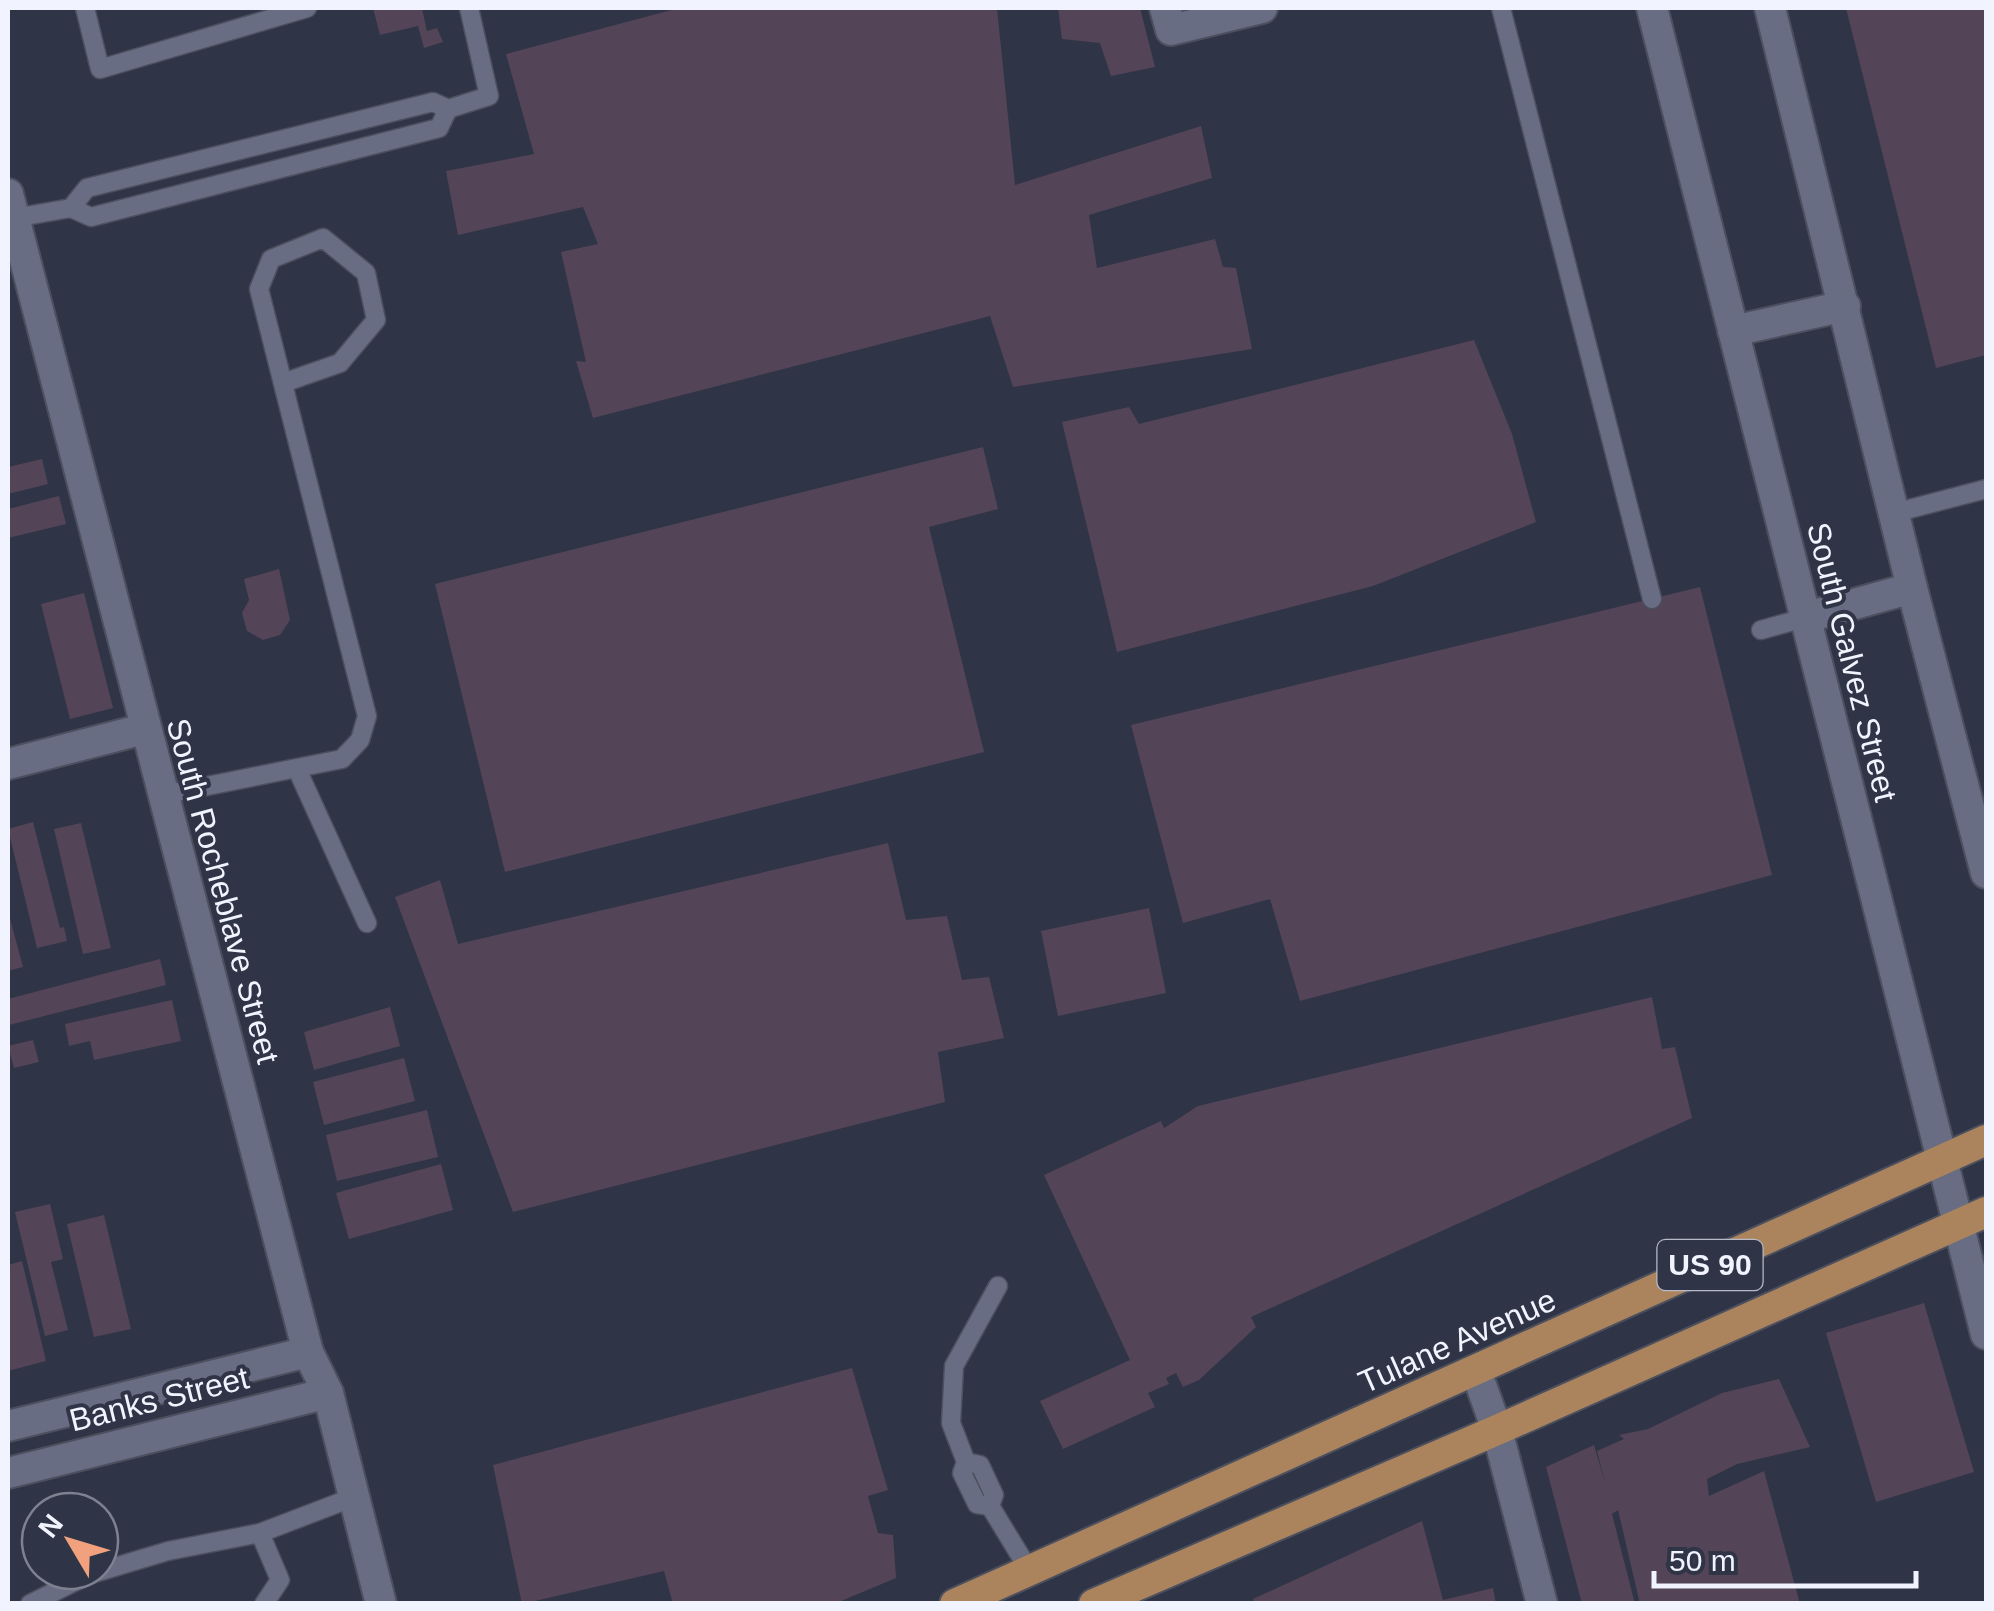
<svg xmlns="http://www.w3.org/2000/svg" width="1994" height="1611" font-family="Helvetica,sans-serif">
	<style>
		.building { fill: #534557 }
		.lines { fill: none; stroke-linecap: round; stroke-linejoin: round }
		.service-casing { stroke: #4b4f5e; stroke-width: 21 }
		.minor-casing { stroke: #4b4f5e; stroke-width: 34 }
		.tertiary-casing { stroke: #4b4f5e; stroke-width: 34 }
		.primary-casing { stroke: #4b4f5e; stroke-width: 34 }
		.service { stroke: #686d83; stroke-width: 18 }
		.minor { stroke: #686d83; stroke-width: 30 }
		.tertiary { stroke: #686d83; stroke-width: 30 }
		.primary { stroke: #ab835c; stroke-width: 30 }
		.labels { text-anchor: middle; stroke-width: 8; stroke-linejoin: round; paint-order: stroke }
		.shield { fill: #2f3446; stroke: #b7bac7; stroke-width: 2.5 }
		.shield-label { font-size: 30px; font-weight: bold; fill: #f1f4fe }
		.street-label { font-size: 32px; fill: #f1f4fe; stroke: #2f3446 }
	</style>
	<rect width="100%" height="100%" fill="#2f3446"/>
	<g class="building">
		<path d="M373,8H422L427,31L437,28L443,42L424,48L418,26L380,35Z"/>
		<path d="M679,8H997L1015,185L1201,126L1212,178L1089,215L1097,268L1215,239L1223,267L1236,268L1252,349L1013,387L990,316L593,418L576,361L586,362L561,252L598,244L583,207L458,235L446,171L534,154L506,54Z"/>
		<path d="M1058,8H1140L1155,67L1111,76L1100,43L1062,39Z"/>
		<path d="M1846,8H1986V355L1936,368Z"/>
		<path d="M1474,340L1512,434L1536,522L1373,586L1117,652L1062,422L1129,407L1139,424Z"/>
		<path d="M983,447L998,509L929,527L984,752L505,872L435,584Z"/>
		<path d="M42,459L48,484L8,494V467Z"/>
		<path d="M59,496L66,524L8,538V509Z"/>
		<path d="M279,569L290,620L280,635L263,640L247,631L242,613L249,600L244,579Z"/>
		<path d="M1700,587L1772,875L1300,1001L1270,899L1183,923L1131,725Z"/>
		<path d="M84,593L113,708L70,719L41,604Z"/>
		<path d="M33,822L60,928L64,927L67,941L37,948L8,829Z"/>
		<path d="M81,823L111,948L83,954L54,829Z"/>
		<path d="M888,843L906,920L947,916L962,980L989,977L1004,1038L938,1052L945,1102L513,1212L395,897L440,880L458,944Z"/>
		<path d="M1149,908L1166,993L1058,1016L1041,931Z"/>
		<path d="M8,911L23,967L8,971Z"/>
		<path d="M160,959L166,985L9,1025L8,999Z"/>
		<path d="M1652,997L1662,1049L1675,1047L1692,1118L1251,1317L1256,1327L1199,1380L1183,1387L1176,1373L1166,1378L1169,1384L1148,1393L1155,1407L1063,1449L1040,1401L1130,1360L1044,1175L1161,1121L1164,1128L1198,1106Z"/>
		<path d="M172,1000L181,1041L94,1060L90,1041L69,1046L65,1024Z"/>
		<path d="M390,1007L400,1046L314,1070L304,1032Z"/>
		<path d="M33,1040L39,1062L14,1068L8,1046Z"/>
		<path d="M404,1058L415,1101L324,1125L313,1082Z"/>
		<path d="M427,1110L438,1157L337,1181L326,1135Z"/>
		<path d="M441,1164L453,1210L349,1239L336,1193Z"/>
		<path d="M50,1204L63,1259L51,1262L68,1330L45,1336L15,1212Z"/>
		<path d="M104,1215L131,1329L94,1337L67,1224Z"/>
		<path d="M22,1261L46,1361L8,1371V1265Z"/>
		<path d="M1924,1303L1974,1472L1876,1502L1826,1333Z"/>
		<path d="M852,1368L888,1490L868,1496L878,1533L893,1535L896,1578L834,1604H673L664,1571L522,1604L493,1465Z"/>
		<path d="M1779,1379L1810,1447L1737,1464L1707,1479L1709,1496L1764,1471L1800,1604H1640L1618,1510L1612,1514L1635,1604H1582L1546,1467L1594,1445L1605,1483L1597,1451L1624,1439L1619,1435L1648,1429L1722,1393Z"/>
		<path d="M1422,1521L1443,1600L1493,1588L1496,1604H1254L1253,1599Z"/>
	</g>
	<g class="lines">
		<g class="service-casing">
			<g id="service">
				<path d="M85,8L100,69L307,8"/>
				<path d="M1501,8L1652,599"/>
				<path d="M448,109L489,96L469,8"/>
				<path d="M14,218L71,208L91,217L439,128L448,109L433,102L87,188L71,208"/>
				<path d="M1894,513L1986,489"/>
				<path d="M1761,630L1804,618"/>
				<path d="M297,769L367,923"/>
				<path d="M162,795L342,759L360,740L367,716L259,289L271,259L323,238L366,273L376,320L340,363L283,383"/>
				<path d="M966,1462L980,1465L994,1495L990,1506L1029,1570"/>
				<path d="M990,1506L977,1504L962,1473L966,1462L951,1423L954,1366L998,1286"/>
				<path d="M260,1533L354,1497"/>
				<path d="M30,1604L88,1575L168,1551L260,1533L280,1580L264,1604"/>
			</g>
		</g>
		<g class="minor-casing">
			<g id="minor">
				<path d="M1165,8L1171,30L1262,8"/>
				<path d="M8,194L308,1352L328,1393L381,1604"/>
				<path d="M8,764L144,729"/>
				<path d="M1476,1371L1497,1430L1542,1604"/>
				<path d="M8,1426L308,1352"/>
				<path d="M8,1473L328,1393"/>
			</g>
		</g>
		<g class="tertiary-casing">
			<g id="tertiary">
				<path d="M1652,8L1986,1334"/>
				<path d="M1770,8L1912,588L1986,873"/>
				<path d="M1733,331L1845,306"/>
				<path d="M1804,618L1912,588"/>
			</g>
		</g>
		<g class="primary-casing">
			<g id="primary">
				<path d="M955,1604L1986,1140"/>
				<path d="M1094,1604L1497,1430L1986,1212"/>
			</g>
		</g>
		<use href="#service" class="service"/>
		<use href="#minor" class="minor"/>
		<use href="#tertiary" class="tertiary"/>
		<use href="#primary" class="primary"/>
	</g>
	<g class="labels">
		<rect class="shield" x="1657.5" y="1240" width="105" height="50" rx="8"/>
		<g class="shield-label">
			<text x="1710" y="1275">US 90</text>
		</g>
		<g class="street-label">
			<text transform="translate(1852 662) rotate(76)" y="11">South Galvez Street</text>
			<text transform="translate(223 891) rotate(75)" y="11">South Rocheblave Street</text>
			<text transform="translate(1457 1341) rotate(-24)" y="11">Tulane Avenue</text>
			<text transform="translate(159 1399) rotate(-14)" y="11">Banks Street</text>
		</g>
	</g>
	<rect width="1994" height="1611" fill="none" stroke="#f1f4fe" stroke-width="20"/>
	<g transform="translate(70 1541) rotate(308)"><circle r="48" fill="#2f3446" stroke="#7d8190" stroke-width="2.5"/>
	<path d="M0-8L18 38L0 25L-18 38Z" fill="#f1a17d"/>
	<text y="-15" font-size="28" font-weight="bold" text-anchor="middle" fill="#f1f4fe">N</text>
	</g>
	<path d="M1654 1571v15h262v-15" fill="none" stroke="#f1f4fe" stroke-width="5"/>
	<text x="1669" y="1571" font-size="30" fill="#f1f4fe" stroke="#2f3446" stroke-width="8" paint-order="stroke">50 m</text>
</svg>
